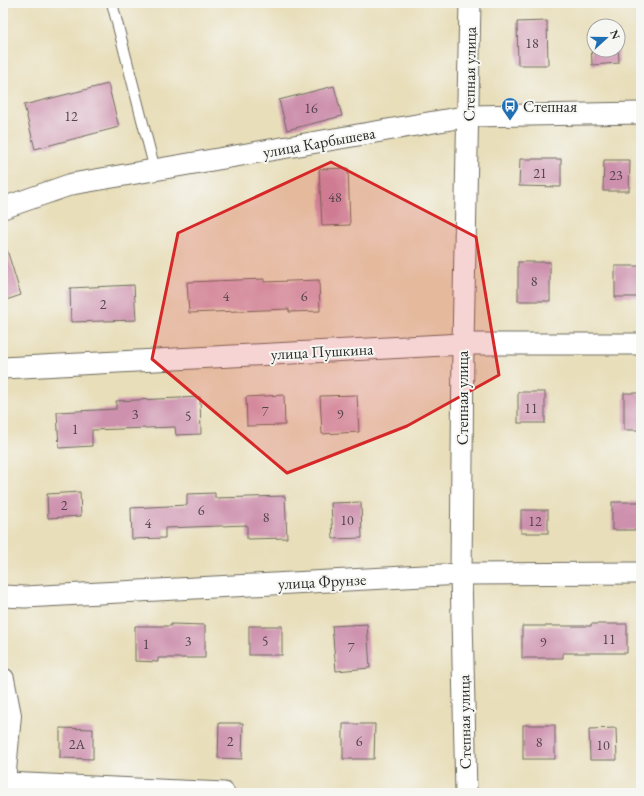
<svg xmlns="http://www.w3.org/2000/svg" width="644" height="796" font-family="'EB Garamond',serif">
	<style>
		.building { fill: #cd91ae }
		.lines { fill: none; stroke-linecap: round; stroke-linejoin: round }
		.service-casing { stroke: #6d6a5d; stroke-width: 12 }
		.minor-casing { stroke: #6d6a5d; stroke-width: 23 }
		.tertiary-casing { stroke: #6d6a5d; stroke-width: 24 }
		.service { stroke: #fff; stroke-width: 10 }
		.minor { stroke: #fff; stroke-width: 21 }
		.tertiary { stroke: #fff; stroke-width: 22 }
		.marked { fill: #d62828; fill-opacity: 0.2; stroke: #d62828; stroke-width: 3; stroke-linejoin: round }
		.labels { text-anchor: middle; stroke-width: 4; stroke-linejoin: round; paint-order: stroke }
		.number-label { font-size: 14px; fill: #54444c }
		.street-label { font-size: 16px; fill: #2b2b2b; stroke: #f6f6f2 }
		.poi-label { font-size: 16px; fill: #2b2b2b; stroke: #f6f6f2; text-anchor: start }
	</style>
	<rect width="100%" height="100%" fill="#f6f6f2"/>
	<filter id="ink" filterUnits="userSpaceOnUse"><feTurbulence type="fractalNoise" baseFrequency=".025" numOctaves="2"/><feDisplacementMap in="SourceGraphic" scale="8" xChannelSelector="R" yChannelSelector="G"/><feConvolveMatrix kernelMatrix="1 2 1 2 8 2 1 2 1" color-interpolation-filters="sRGB"/></filter>
	<filter id="wash" filterUnits="userSpaceOnUse"><feTurbulence type="fractalNoise" baseFrequency=".012" numOctaves="4" result="noise"/><feDisplacementMap in="SourceGraphic" scale="16" xChannelSelector="R" yChannelSelector="G"/><feGaussianBlur stdDeviation="0.9" result="paint"/><feColorMatrix in="noise" values="0 0 0 0 0 0 0 0 0 0 0 0 0 0 0 0 0 1.4 0 .05"/><feComposite in="paint" operator="in"/></filter>
	<g filter="url(#wash)">
		<rect width="100%" height="100%" fill="#e8deba"/>
		<g id="blocks">
			<g class="building">
				<path d="M547,21L548,65H518L517,22Z"/>
				<path d="M618,39L619,63L592,65L591,40H594V50H618Z"/>
				<path d="M108,84L119,127L35,149L24,105Z"/>
				<path d="M334,86L342,116L287,130L279,100Z"/>
				<path d="M520,159H561V187L519,186Z"/>
				<path d="M604,160H630L629,191H603Z"/>
				<path d="M348,168L350,225L322,226L319,169Z"/>
				<path d="M7,250L21,295L3,301V251Z"/>
				<rect x="518" y="262" width="32" height="39"/>
				<rect x="615" y="266" width="26" height="31"/>
				<path d="M264,279V282L319,280L320,311L289,312V309L189,313L187,282Z"/>
				<path d="M134,285L136,320L71,322L70,288Z"/>
				<rect x="518" y="392" width="27" height="31"/>
				<rect x="624" y="393" width="17" height="37"/>
				<path d="M284,395L285,425L247,426L246,397Z"/>
				<path d="M357,395L359,432L322,434L320,396Z"/>
				<path d="M200,397L201,434L176,435L175,427L92,430V446L59,448L57,412L116,409V401Z"/>
				<path d="M80,492L81,516L48,518L47,494Z"/>
				<path d="M215,493V498L285,496L287,538L247,539V525L165,528V538L132,539L131,508L187,505V494Z"/>
				<path d="M361,502L362,538L333,539L331,503Z"/>
				<rect x="612" y="502" width="29" height="28"/>
				<rect x="521" y="510" width="27" height="23"/>
				<path d="M171,624L205,625V658H158V662L135,661V626H171Z"/>
				<path d="M367,624L370,668L336,671L332,626Z"/>
				<path d="M591,624H627V653H563V658H522V626H591Z"/>
				<rect x="249" y="626" width="33" height="29"/>
				<path d="M219,723H243L242,759L218,758Z"/>
				<path d="M343,724H375L374,759H343Z"/>
				<rect x="523" y="725" width="32" height="34"/>
				<path d="M60,728L93,729V759L60,758Z"/>
				<path d="M616,728L617,760H590L589,729Z"/>
			</g>
		</g>
	</g>
	<g filter="url(#ink)">
		<use href="#blocks" fill-opacity="0" stroke="#6d6a5d" stroke-width="1"/>
		<g class="lines">
			<g class="service-casing">
				<path id="service" d="M112,3L155,170"/>
			</g>
			<g class="minor-casing">
				<g id="minor">
					<path d="M3,208L72,184L469,116L641,113"/>
					<path d="M3,368L463,344H641"/>
					<path d="M3,596L25,597L461,574L641,573"/>
					<path d="M5,783L224,793"/>
					<path d="M466,793L461,574L463,344L470,3"/>
				</g>
			</g>
			<g class="tertiary-casing">
				<path id="tertiary" d="M3,679L10,715L3,793"/>
			</g>
			<use href="#service" class="service"/>
			<use href="#minor" class="minor"/>
			<use href="#tertiary" class="tertiary"/>
		</g>
	</g>
	<path class="marked" d="M331,162L476,237L499,375L407,426L287,473L152,359L178,233Z"/>
	<defs>
		<g id="bus-pin" transform="scale(0.9)"><path d="M0 17L-7.5 6A9.5 9.5 0 1 1 7.5 6Z" fill="#1f6fb2" stroke="#f6f6f2"/><path d="M-5-6H5V4H4V6H2V4H-2V6H-4V4H-5ZM-3.5-4V0h7V-4ZM-3.5 1.2v1.5H-2V1.2ZM2 1.2v1.5H3.5V1.2Z" fill="#fff"/></g>
	</defs>
	<g fill-rule="evenodd">
		<use href="#bus-pin" x="510" y="106"/>
	</g>
	<g class="labels">
		<g class="number-label">
			<text x="532" y="48">18</text>
			<text x="311" y="113">16</text>
			<text x="71" y="121">12</text>
			<text x="540" y="178">21</text>
			<text x="616" y="180">23</text>
			<text x="335" y="202">48</text>
			<text x="534" y="286">8</text>
			<text x="226" y="301">4</text>
			<text x="304" y="301">6</text>
			<text x="103" y="309">2</text>
			<text x="531" y="413">11</text>
			<text x="265" y="416">7</text>
			<text x="135" y="419">3</text>
			<text x="340" y="419">9</text>
			<text x="188" y="421">5</text>
			<text x="75" y="434">1</text>
			<text x="64" y="510">2</text>
			<text x="201" y="515">6</text>
			<text x="266" y="522">8</text>
			<text x="347" y="525">10</text>
			<text x="535" y="526">12</text>
			<text x="148" y="528">4</text>
			<text x="609" y="644">11</text>
			<text x="188" y="646">3</text>
			<text x="265" y="646">5</text>
			<text x="543" y="647">9</text>
			<text x="146" y="649">1</text>
			<text x="351" y="652">7</text>
			<text x="230" y="746">2</text>
			<text x="359" y="746">6</text>
			<text x="539" y="747">8</text>
			<text x="77" y="749">2А</text>
			<text x="603" y="750">10</text>
		</g>
		<g class="street-label">
			<text transform="translate(469 74) rotate(-89)" y="6">Степная улица</text>
			<text transform="translate(319 142) rotate(-10)" y="6">улица Карбышева</text>
			<text transform="translate(322 351) rotate(-3)" y="6">улица Пушкина</text>
			<text transform="translate(462 398) rotate(-90)" y="6">Степная улица</text>
			<text transform="translate(322 581) rotate(-3)" y="6">улица Фрунзе</text>
			<text transform="translate(464 722) rotate(-91)" y="6">Степная улица</text>
		</g>
		<g class="poi-label">
			<text x="523" y="112">Степная</text>
		</g>
	</g>
	<rect width="644" height="796" fill="none" stroke="#f6f6f2" stroke-width="16"/>
	<g transform="translate(606 38) rotate(69)"><circle r="19" fill="#f6f6f2" stroke="#a5a5a2"/>
	<path d="M0-3L7 15L0 10L-7 15Z" fill="#1f6fb2"/>
	<text y="-6" font-size="11" font-weight="bold" text-anchor="middle" fill="#2b2b2b">N</text>
	</g>
</svg>
